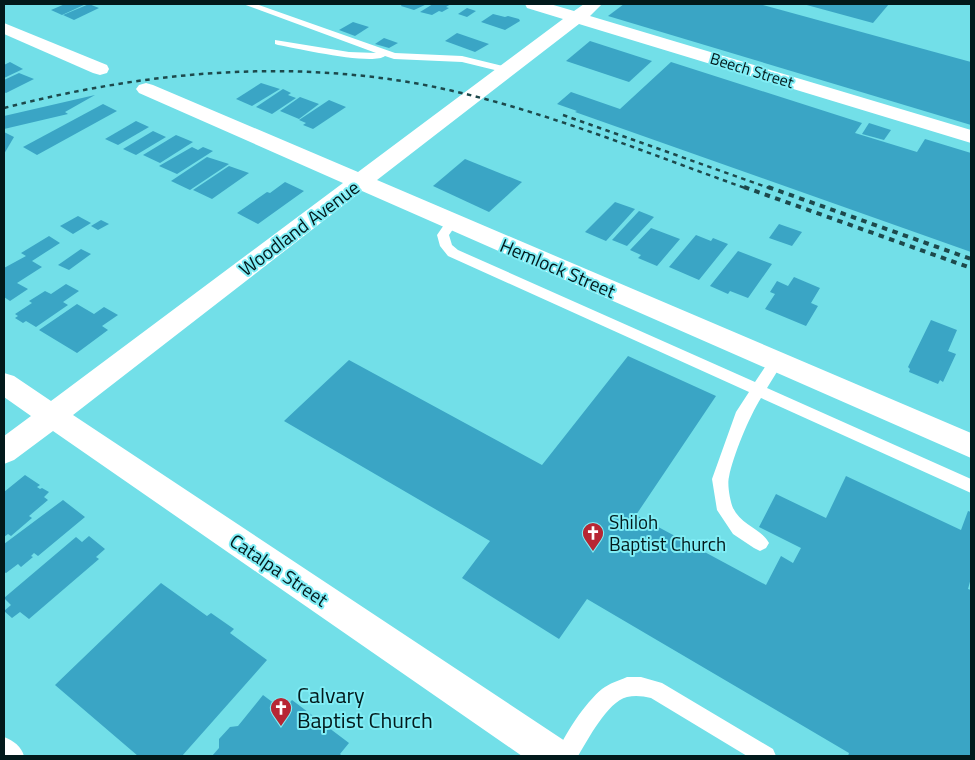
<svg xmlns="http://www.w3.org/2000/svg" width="975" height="760" font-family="'Titillium Web',sans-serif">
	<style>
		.building { fill: #3aa5c5 }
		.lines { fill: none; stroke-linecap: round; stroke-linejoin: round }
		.service { fill: #fff; fill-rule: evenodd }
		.minor { fill: #fff; fill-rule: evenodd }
		.rail-far1 { stroke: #1d494c; stroke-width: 2.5; stroke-dasharray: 4.5 4.5; stroke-linecap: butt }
		.rail { stroke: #1d494c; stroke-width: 4; stroke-dasharray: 5.5 5.5; stroke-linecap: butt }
		.labels { text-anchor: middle; stroke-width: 4; stroke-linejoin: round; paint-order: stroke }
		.far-street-label { font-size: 16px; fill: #02191b; stroke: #80edf5 }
		.street-label { font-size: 19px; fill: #02191b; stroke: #80edf5 }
		.poi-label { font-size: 19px; fill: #02191b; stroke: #80edf5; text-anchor: start }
		.near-poi-label { font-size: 22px; fill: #02191b; stroke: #80edf5; text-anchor: start }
	</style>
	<rect width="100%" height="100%" fill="#72dfe8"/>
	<g class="building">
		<path d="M65,4H86L62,15L51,10Z"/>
		<path d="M89,4L99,8L74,20L63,15Z"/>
		<path d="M402,4H427L414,10L401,6Z"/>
		<path d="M433,4H451L446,7L449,8L442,12L439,11L432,15L420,12Z"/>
		<path d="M624,4H759L971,62V125L608,16Z"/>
		<path d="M803,4H889L873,23Z"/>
		<path d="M467,8L476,11L467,17L458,14Z"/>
		<path d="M493,14L505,17L508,16L519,19L520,21L505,30L481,22Z"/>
		<path d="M353,22L369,27L355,36L339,30Z"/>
		<path d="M457,33L489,44L475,52L445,41Z"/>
		<path d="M384,38L398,43L389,48L375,44Z"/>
		<path d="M590,41L652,61L629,82L566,61Z"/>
		<path d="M10,62L23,69L4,78V65Z"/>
		<path d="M671,62L862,123L855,133L917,152L925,139L971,153V252L575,112L577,111L557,104L571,92L620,109Z"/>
		<path d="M19,73L34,79L6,93L4,92V80Z"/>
		<path d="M261,83L280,89L252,106L236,99Z"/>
		<path d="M283,89L291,93L288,95L296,98L272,114L256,107Z"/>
		<path d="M95,95L65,112L68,114L4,129V116Z"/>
		<path d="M300,97L319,104L299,119L280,111Z"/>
		<path d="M329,100L346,107L313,129L303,125L306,123L299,120Z"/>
		<path d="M103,104L117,111L37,155L23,147Z"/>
		<path d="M136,121L149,127L118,145L105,139Z"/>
		<path d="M869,123L891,130L884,140L862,134Z"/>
		<path d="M153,131L166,137L136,155L123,149Z"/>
		<path d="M4,132L14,137L4,154Z"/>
		<path d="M176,135L193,142L160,163L143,155Z"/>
		<path d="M192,147L198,150L203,147L213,151L177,174L159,166Z"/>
		<path d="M207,157L229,164L190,190L171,181Z"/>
		<path d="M465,159L522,182L489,212L433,186Z"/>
		<path d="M229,166L249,173L212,199L193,190Z"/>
		<path d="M285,182L304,191L258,224L237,213L267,192L270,193Z"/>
		<path d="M615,202L635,209L606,241L585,232Z"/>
		<path d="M639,211L654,217L627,246L612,240Z"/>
		<path d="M78,216L91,223L73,234L60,226Z"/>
		<path d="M101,220L109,224L98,230L91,226Z"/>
		<path d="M779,224L802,232L792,246L769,238Z"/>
		<path d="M651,228L680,239L657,266L638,258L641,255L630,250Z"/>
		<path d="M696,235L711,241L713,238L728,244L699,280L669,267Z"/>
		<path d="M49,236L60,243L32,261L42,267L17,283L28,289L10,301L4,297V268L26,256L21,253Z"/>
		<path d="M81,249L91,254L69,270L58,265Z"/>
		<path d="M738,251L772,264L748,298L730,291L728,294L710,286Z"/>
		<path d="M794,277L820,288L811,303L818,306L806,326L765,309L775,294L770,292L777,281L788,286Z"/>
		<path d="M66,284L79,291L63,302L68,305L36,327L26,321L23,323L15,318L18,316L15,314L32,303L29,301L45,291L51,294Z"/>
		<path d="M77,304L94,314L104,307L118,315L102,326L108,330L77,353L39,330Z"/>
		<path d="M931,320L957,330L948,351L956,354L943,382L940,380L938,384L909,372L910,369L908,367Z"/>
		<path d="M628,356L716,396L636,515L766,585L781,556L793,563L801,548L759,527L776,494L826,518L846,476L961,530L968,511L971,512V578L968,589L971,590V756H848L849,753L587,599L559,639L462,578L490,541L284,421L349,360L542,465Z"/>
		<path d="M25,475L40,485L37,487L40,489L42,488L49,492L44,497L48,500L29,516L32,518L11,536L8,534L4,537V492Z"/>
		<path d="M63,500L85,517L38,556L34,553L31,556L33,557L21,567L18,564L6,573L4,572V544Z"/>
		<path d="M89,536L105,549L96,557L99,559L29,619L20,612L12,618L4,611L11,605L4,598L76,537L82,542Z"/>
		<path d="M161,583L207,616L211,613L234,629L230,633L267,660L182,756H138L55,685Z"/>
		<path d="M263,695L283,710L292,700L349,743L340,754L342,756H212L219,748V739L230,727L238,726Z"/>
	</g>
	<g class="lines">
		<g class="service">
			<path d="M243,4H256L395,53L462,56L511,68L512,70L507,73L462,62L394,59L385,56C373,66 296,48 278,45L275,44V40L349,52L376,53Z"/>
			<path d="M452,218L458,222L449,235L452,245L458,250L755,382L771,358L776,357L781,358L783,362L767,388L971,479V493L761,398C749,417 733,456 729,477C727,484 730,501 733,508C741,525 762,529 769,543L766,548L760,551L754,548L733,534L717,510L712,479L736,412L749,392L448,256L440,246L437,235L448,219Z"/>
			<path d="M627,677H641L662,683L773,749L776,756H747L651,698C643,696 635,695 627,697C607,702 588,740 578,756H556C563,736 585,703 602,689C610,683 618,681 627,677Z"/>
			<path d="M4,737C14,741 21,746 24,756H4Z"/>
		</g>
		<g class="minor">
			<path d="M525,4H550L574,11L584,4H602L590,16L971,130V143L579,24L377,180L971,433V458L362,191L73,415L568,743L574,756H522L53,431L14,460L4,464V436L31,416L4,397V373L14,376L51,401L343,183L139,93L136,89L139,85L146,83L153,85L358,172L563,19L527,8Z"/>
			<path d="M4,23L107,65L109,69L107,73L100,75L93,73L4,34Z"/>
		</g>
		<g class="rail-far1">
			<path d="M4,108C143,72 288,58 430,86C539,108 643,152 748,189"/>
			<path d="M563,115L772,189"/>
		</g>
		<g class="rail">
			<path d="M744,187L971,268"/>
			<path d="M768,187L971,259"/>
		</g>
	</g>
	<defs>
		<g id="church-pin" transform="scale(1.125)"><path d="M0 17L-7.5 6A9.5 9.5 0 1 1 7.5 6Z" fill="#b72634" stroke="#80edf5"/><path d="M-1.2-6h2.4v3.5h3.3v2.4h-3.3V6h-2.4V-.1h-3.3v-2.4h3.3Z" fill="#fff"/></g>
	</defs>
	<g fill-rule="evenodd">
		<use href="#church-pin" x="593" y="533"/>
		<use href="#church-pin" x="281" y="708"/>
	</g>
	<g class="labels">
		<g class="far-street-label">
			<text transform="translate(752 70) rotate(17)" y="6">Beech Street</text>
		</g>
		<g class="street-label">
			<text transform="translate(299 228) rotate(-37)" y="7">Woodland Avenue</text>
			<text transform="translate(558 268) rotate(23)" y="7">Hemlock Street</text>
			<text transform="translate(279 570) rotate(34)" y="7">Catalpa Street</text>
		</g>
		<g class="poi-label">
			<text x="609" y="529">Shiloh<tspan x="609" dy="22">Baptist Church</tspan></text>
		</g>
		<g class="near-poi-label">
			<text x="297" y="703">Calvary<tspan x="297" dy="25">Baptist Church</tspan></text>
		</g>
	</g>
	<rect width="975" height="760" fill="none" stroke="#02191b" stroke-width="10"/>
</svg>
